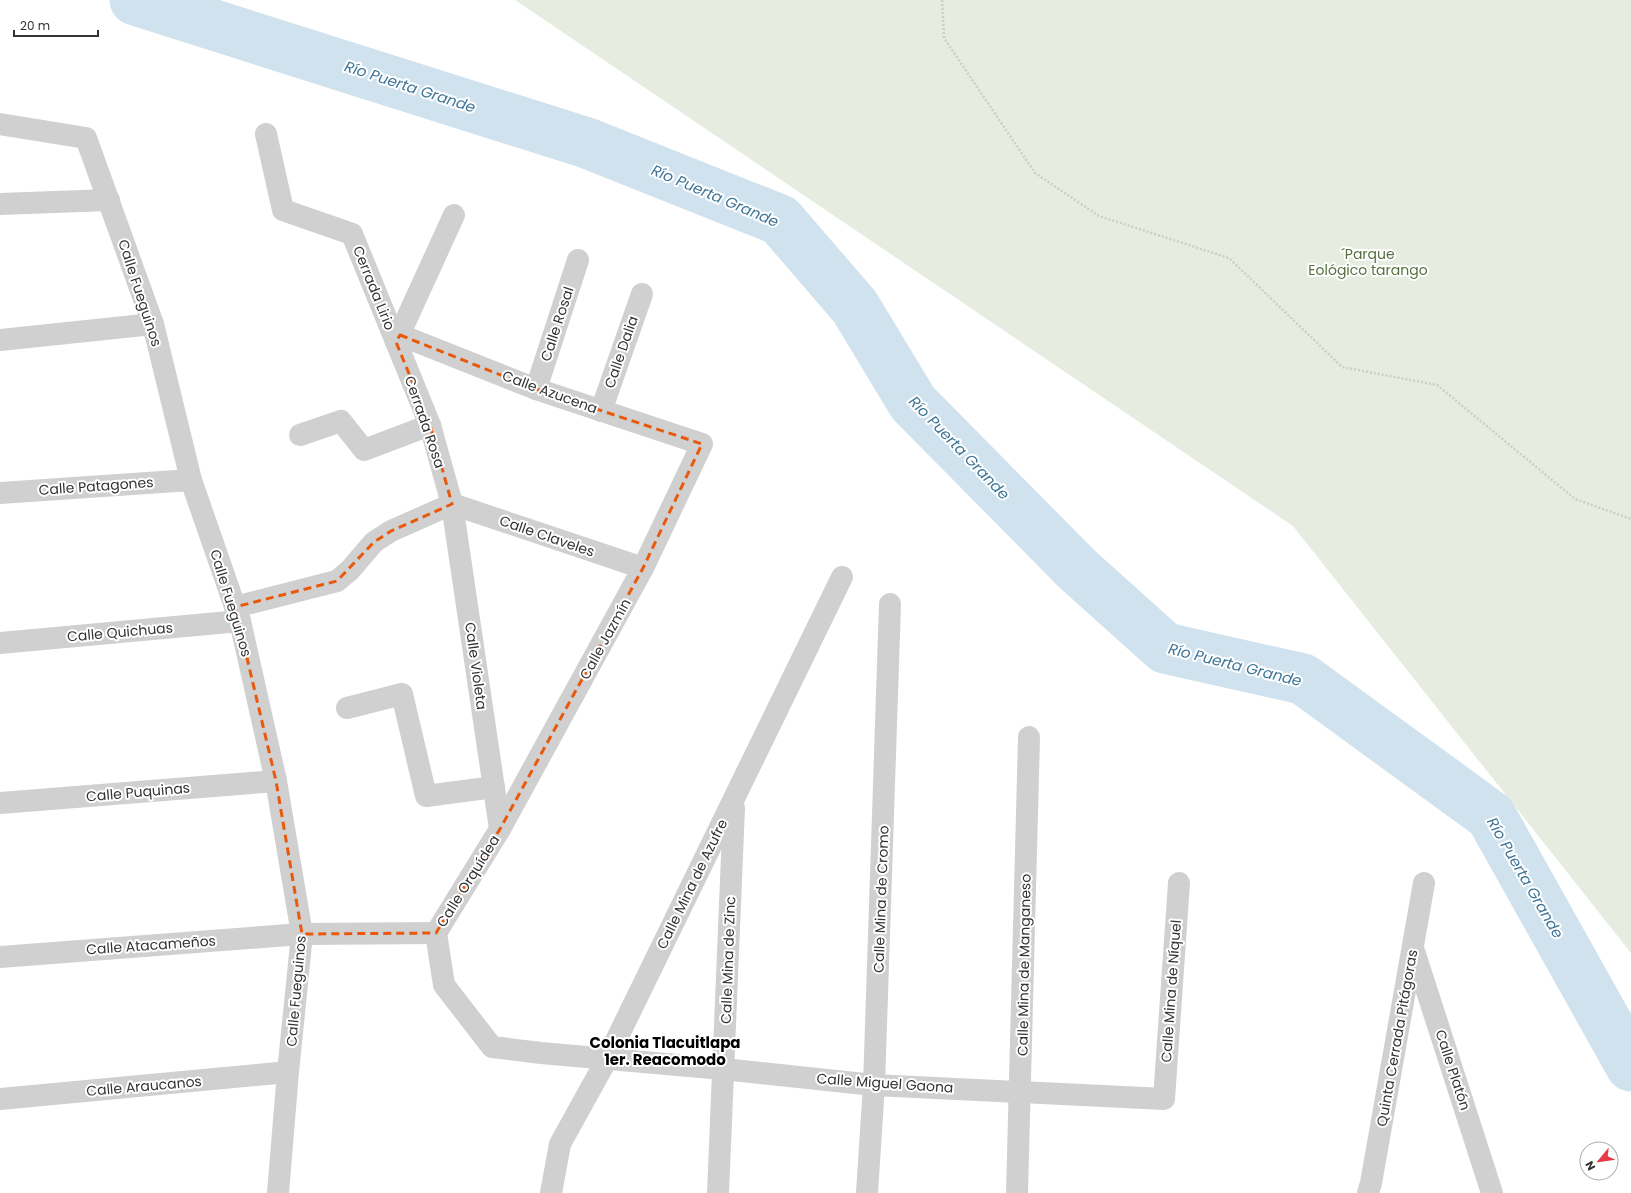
<svg xmlns="http://www.w3.org/2000/svg" width="1631" height="1193" font-family="Poppins,sans-serif">
	<style>
		.green { fill: #e6ecdf }
		.lines { fill: none; stroke-linecap: round; stroke-linejoin: round }
		.river { stroke: #cfe2ee; stroke-width: 51 }
		.path { stroke: #cdcdcd; stroke-width: 2.5; stroke-dasharray: 2 2; stroke-linecap: butt }
		.street { stroke: #d0d0d0; stroke-width: 22 }
		.marked { fill: none; stroke: #e8590c; stroke-width: 3; stroke-dasharray: 8 5; stroke-linejoin: round }
		.labels { text-anchor: middle; stroke-width: 4; stroke-linejoin: round; paint-order: stroke }
		.park-label { font-size: 14px; fill: #56703f; stroke: #fff }
		.street-label { font-size: 14px; fill: #333; stroke: #fff }
		.water-label { font-size: 15px; font-style: italic; fill: #3f7597; stroke: #fff }
		.neighbourhood-label { font-size: 15px; font-weight: bold; fill: #000; stroke: #fff }
	</style>
	<rect width="100%" height="100%" fill="#fff"/>
	<path class="green" d="M515,0H1631V953L1293,526Z"/>
	<g class="lines">
		<path class="river" d="M135,0L587,143L780,220L855,307L913,403L1077,569L1165,648L1303,679L1491,816L1631,1066"/>
		<path class="path" d="M942,0L944,38L1035,173L1099,216L1229,258L1342,367L1437,385L1575,499L1631,519"/>
		<g class="street">
			<path d="M0,124L86,138L153,324L191,480L240,621L276,781L302,934L288,1072L278,1193"/>
			<path d="M266,134L283,210L352,234L430,425L452,504L500,829"/>
			<path d="M0,204L109,200"/>
			<path d="M400,335L536,389L702,444L643,568L500,829L436,933"/>
			<path d="M0,340L153,324"/>
			<path d="M396,342L454,215"/>
			<path d="M536,389L578,260"/>
			<path d="M601,411L642,294"/>
			<path d="M300,435L341,421L364,450L430,425"/>
			<path d="M0,493L191,480"/>
			<path d="M452,504L643,568"/>
			<path d="M235,607L337,581L350,570L374,542L391,531L452,504"/>
			<path d="M0,643L240,621"/>
			<path d="M347,708L402,694L426,796L494,787"/>
			<path d="M0,803L276,781"/>
			<path d="M436,933L444,985L492,1047L541,1053L723,1069L874,1085L1164,1099L1179,883"/>
			<path d="M1414,951L1492,1193"/>
			<path d="M0,957L302,934L436,933"/>
			<path d="M0,1099L288,1072"/>
			<path d="M551,1193L560,1144L607,1059L842,577"/>
			<path d="M718,1193L734,808"/>
			<path d="M867,1193L874,1085L890,604"/>
			<path d="M1017,1193L1029,737"/>
			<path d="M1368,1193L1371,1183L1424,883"/>
		</g>
	</g>
	<path class="marked" d="M400,335L536,389L702,444L643,568L500,829L436,933L302,934L276,781L235,607L337,581L374,542L391,531L452,504L430,425L396,342Z"/>
	<g class="labels">
		<g class="park-label">
			<text x="1368" y="259">´Parque<tspan x="1368" dy="16">Eológico tarango</tspan></text>
		</g>
		<g class="street-label">
			<text transform="translate(374 288) rotate(68)" y="5">Cerrada Lirio</text>
			<text transform="translate(140 293) rotate(72)" y="5">Calle Fueguinos</text>
			<text transform="translate(557 324) rotate(-72)" y="5">Calle Rosal</text>
			<text transform="translate(621 352) rotate(-71)" y="5">Calle Dalia</text>
			<text transform="translate(550 392) rotate(20)" y="5">Calle Azucena</text>
			<text transform="translate(425 422) rotate(71)" y="5">Cerrada Rosa</text>
			<text transform="translate(96 486) rotate(-4)" y="5">Calle Patagones</text>
			<text transform="translate(547 536) rotate(19)" y="5">Calle Claveles</text>
			<text transform="translate(231 603) rotate(73)" y="5">Calle Fueguinos</text>
			<text transform="translate(120 632) rotate(-5)" y="5">Calle Quichuas</text>
			<text transform="translate(605 639) rotate(-61)" y="5">Calle Jazmín</text>
			<text transform="translate(476 666) rotate(82)" y="5">Calle Violeta</text>
			<text transform="translate(138 792) rotate(-5)" y="5">Calle Puquinas</text>
			<text transform="translate(468 881) rotate(-58)" y="5">Calle Orquídea</text>
			<text transform="translate(692 884) rotate(-64)" y="5">Calle Mina de Azufre</text>
			<text transform="translate(881 899) rotate(-88)" y="5">Calle Mina de Cromo</text>
			<text transform="translate(151 945) rotate(-4)" y="5">Calle Atacameños</text>
			<text transform="translate(728 960) rotate(-88)" y="5">Calle Mina de Zinc</text>
			<text transform="translate(1024 965) rotate(-89)" y="5">Calle Mina de Manganeso</text>
			<text transform="translate(296 991) rotate(-85)" y="5">Calle Fueguinos</text>
			<text transform="translate(1171 991) rotate(-86)" y="5">Calle Mina de Níquel</text>
			<text transform="translate(1397 1038) rotate(-80)" y="5">Quinta Cerrada Pitágoras</text>
			<text transform="translate(1453 1070) rotate(72)" y="5">Calle Platón</text>
			<text transform="translate(885 1083) rotate(4)" y="5">Calle Miguel Gaona</text>
			<text transform="translate(144 1086) rotate(-5)" y="5">Calle Araucanos</text>
		</g>
		<g class="water-label">
			<text transform="translate(410 87) rotate(18)" y="5">Río Puerta Grande</text>
			<text transform="translate(715 196) rotate(23)" y="5">Río Puerta Grande</text>
			<text transform="translate(959 448) rotate(46)" y="5">Río Puerta Grande</text>
			<text transform="translate(1235 665) rotate(14)" y="5">Río Puerta Grande</text>
			<text transform="translate(1525 878) rotate(60)" y="5">Río Puerta Grande</text>
		</g>
		<g class="neighbourhood-label">
			<text x="665" y="1048">Colonia Tlacuitlapa<tspan x="665" dy="17">1er. Reacomodo</tspan></text>
		</g>
	</g>
	<g transform="translate(1599 1161) rotate(241)"><circle r="19" fill="#ffffff" stroke="#adadad"/>
	<path d="M0-3L7 15L0 10L-7 15Z" fill="#e63946"/>
	<text y="-6" font-size="11" font-weight="bold" text-anchor="middle" fill="#333333">N</text>
	</g>
	<path d="M14 30v6h84v-6" fill="none" stroke="#333333" stroke-width="2"/>
	<text x="20" y="30" font-size="12" fill="#333333" stroke="#ffffff" stroke-width="3" paint-order="stroke">20 m</text>
</svg>
